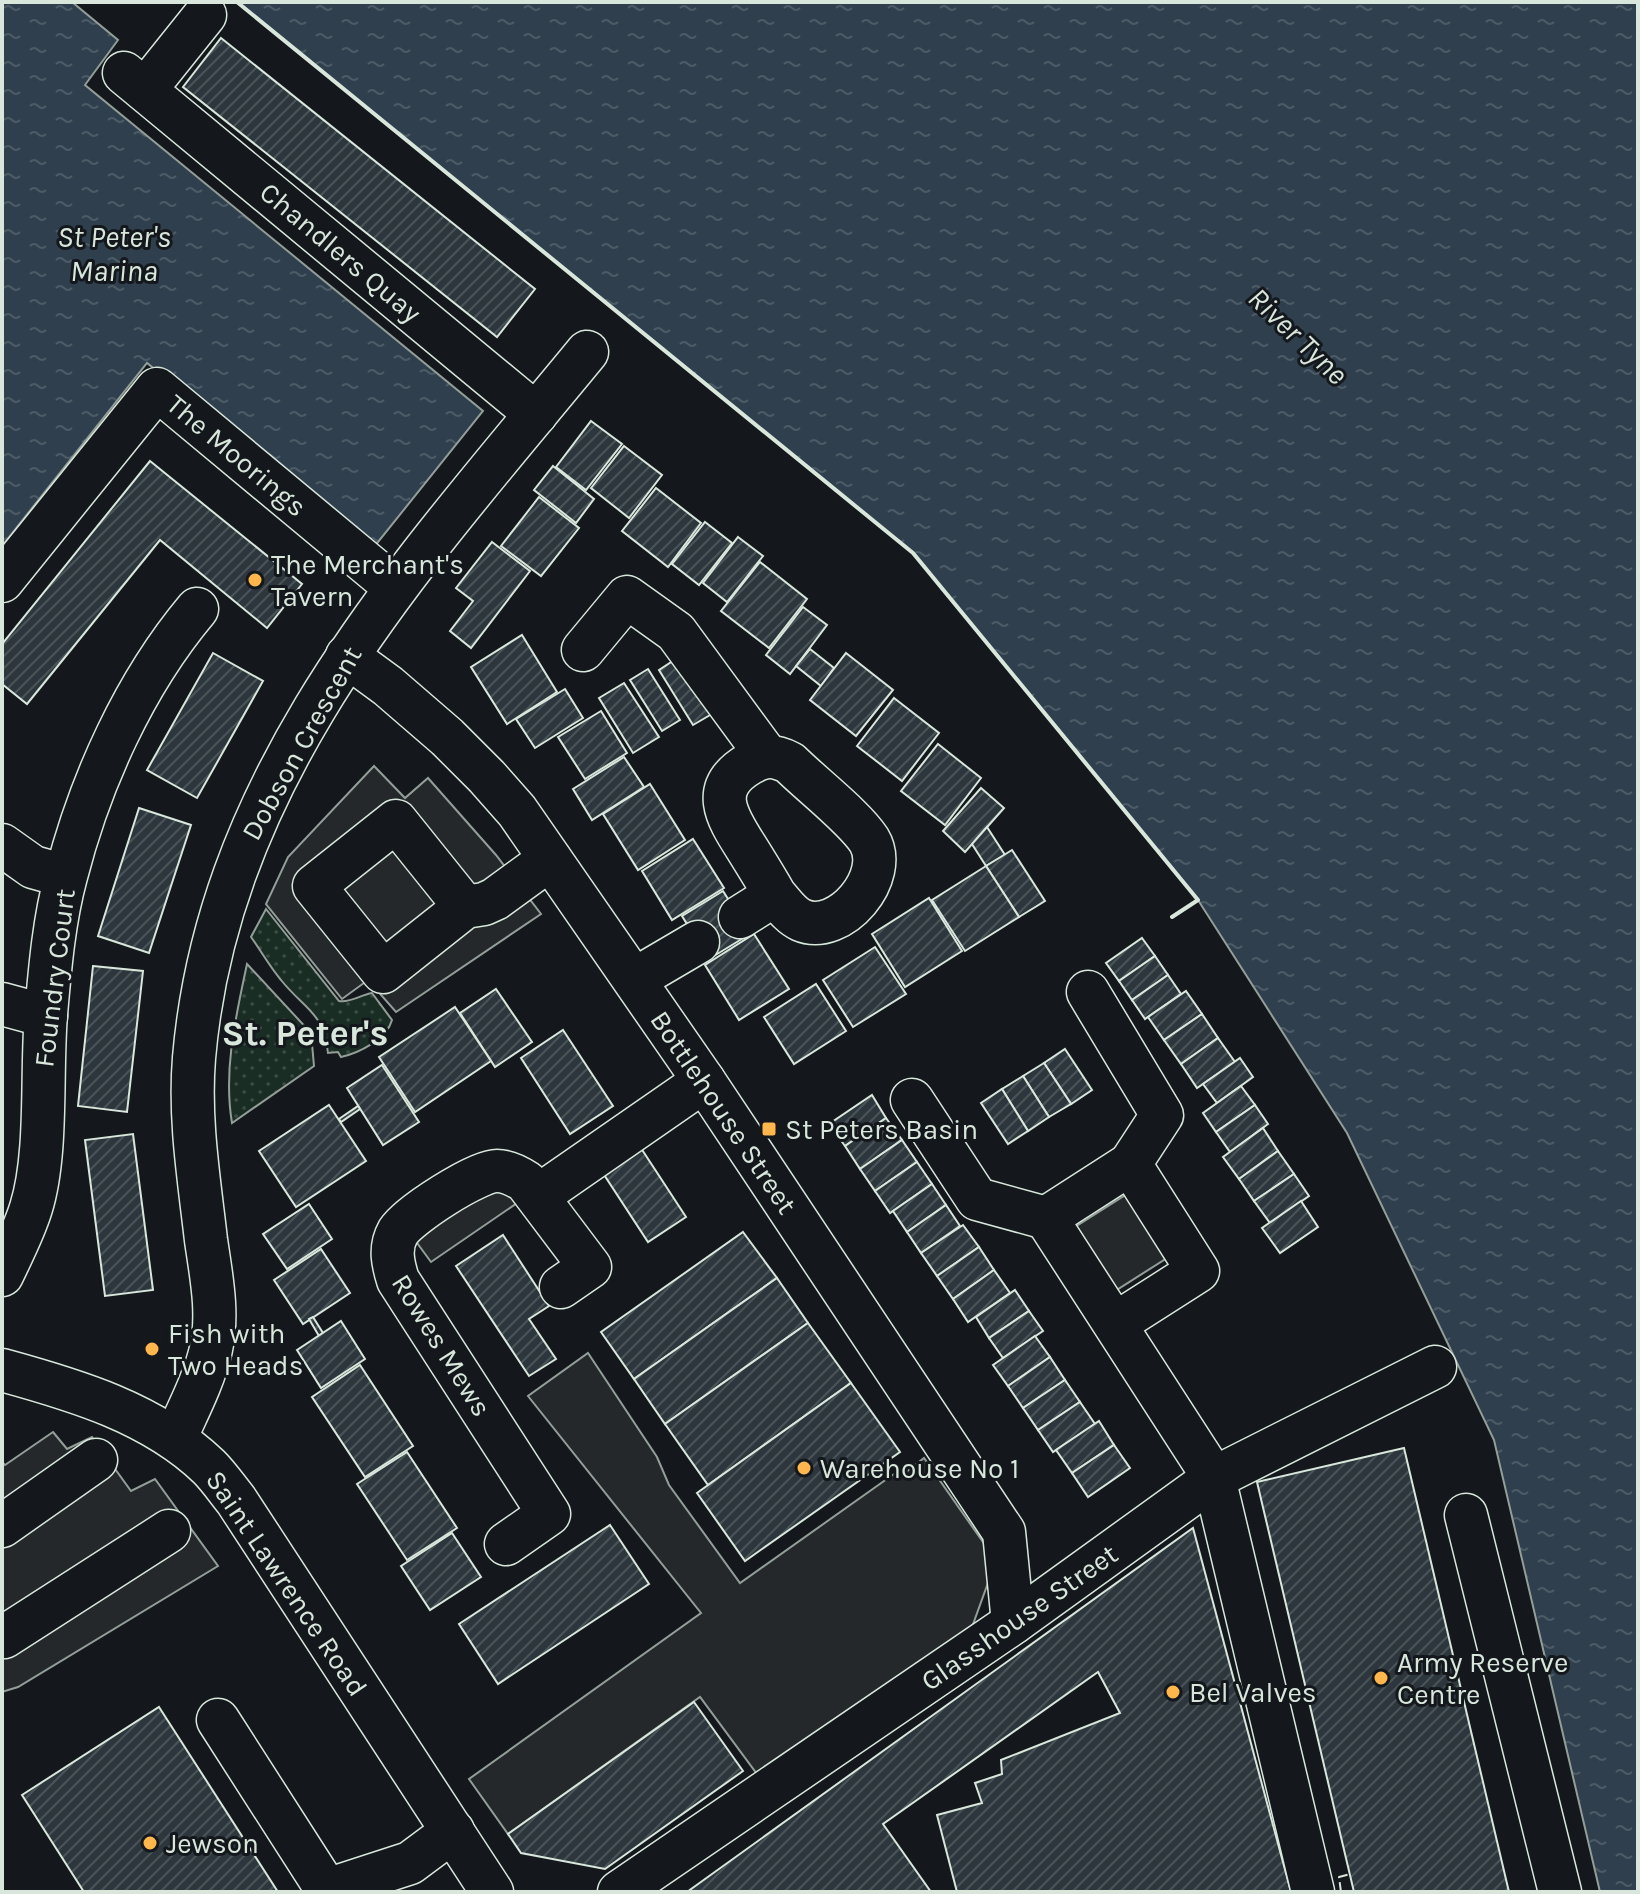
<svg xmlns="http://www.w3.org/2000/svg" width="1640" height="1894" font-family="Karla,sans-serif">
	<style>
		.grass { fill: url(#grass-dots); stroke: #939e99; stroke-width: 2 }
		.parking { fill: #24282b; stroke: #939e99; stroke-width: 2 }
		.water { fill: url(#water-ripples); stroke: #939e99; stroke-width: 2 }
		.building { fill: url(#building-hatch); stroke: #d8e6dc; stroke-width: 2 }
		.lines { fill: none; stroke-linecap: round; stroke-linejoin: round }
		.minor-casing { stroke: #d8e6dc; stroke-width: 45 }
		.minor { stroke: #14181c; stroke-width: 42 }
		.fence { stroke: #d8e6dc; stroke-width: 2; stroke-dasharray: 10 4; stroke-linecap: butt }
		.wall { stroke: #d8e6dc; stroke-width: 4 }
		.poi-dot { fill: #ffb74d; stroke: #14181c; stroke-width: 3 }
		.labels { text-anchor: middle; stroke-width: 6; stroke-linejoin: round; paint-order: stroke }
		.street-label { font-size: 28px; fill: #d8e6dc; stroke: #14181c }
		.poi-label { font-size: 28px; fill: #d8e6dc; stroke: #14181c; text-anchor: start }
		.water-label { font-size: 30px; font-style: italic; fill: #d8e6dc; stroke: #14181c }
		.district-label { font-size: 36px; font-weight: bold; fill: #d8e6dc; stroke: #14181c }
	</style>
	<defs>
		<pattern id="grass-dots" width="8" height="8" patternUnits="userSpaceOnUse" patternTransform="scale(2)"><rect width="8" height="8" fill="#1a2d24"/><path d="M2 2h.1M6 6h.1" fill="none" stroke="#3b4b43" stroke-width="1.8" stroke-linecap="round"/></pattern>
		<pattern id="water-ripples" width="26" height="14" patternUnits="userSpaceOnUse" patternTransform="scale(2)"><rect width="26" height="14" fill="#2f3f4d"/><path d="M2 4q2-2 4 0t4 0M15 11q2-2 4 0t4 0" fill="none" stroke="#4c5b66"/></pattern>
		<pattern id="building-hatch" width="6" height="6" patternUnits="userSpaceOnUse" patternTransform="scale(2)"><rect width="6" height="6" fill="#2c363c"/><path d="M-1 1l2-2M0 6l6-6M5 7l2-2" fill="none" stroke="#4a5358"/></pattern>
	</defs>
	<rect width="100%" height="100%" fill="#14181c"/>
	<g class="grass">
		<path d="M266,909L339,1001C351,1003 360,995 372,993L392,1020C387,1039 359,1053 341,1057L338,1052L328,1053C323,1011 305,1010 281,980C270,967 261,951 251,937Z"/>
		<path d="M247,964L311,1033L314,1066L232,1123C223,1070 236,1016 247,964Z"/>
	</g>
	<g class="parking">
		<path d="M374,766L405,798L428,778L496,855L541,914L396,1012L368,980L342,999L266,904L288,857Z"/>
		<path d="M491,1185L520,1201L431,1262L412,1236Z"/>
		<path d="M1135,1189L1175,1253L1115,1291L1075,1227Z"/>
		<path d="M588,1353L657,1457L669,1485L740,1583L901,1469L905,1473L924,1458L990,1552L989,1580L972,1627L760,1778L700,1697L508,1834L469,1779L701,1613L528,1396Z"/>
		<path d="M53,1432L67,1449L92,1437L131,1491L155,1479L218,1566L18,1687L2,1692V1462L5,1465Z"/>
	</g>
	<g class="water">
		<path d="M2,2H72L118,40L85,85L483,411L374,547L147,363L2,546Z"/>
		<path d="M237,2H1638V1892H1600L1494,1440L1347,1133L1198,900L913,553Z"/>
	</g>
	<g class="building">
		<path d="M221,38L535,289L497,337L183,87Z"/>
		<path d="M591,421L622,444L586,490L556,467Z"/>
		<path d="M624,446L662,475L629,518L591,488Z"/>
		<path d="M150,461L302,584L267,628L160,540L27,704L2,684V644Z"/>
		<path d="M553,466L594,499L576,523L534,490Z"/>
		<path d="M656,488L701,523L668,567L622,531Z"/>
		<path d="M539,497L579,528L541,576L501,546Z"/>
		<path d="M705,522L732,543L699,585L672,564Z"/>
		<path d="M738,537L763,556L727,602L703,583Z"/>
		<path d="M492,542L530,571L471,648L450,631L473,601L456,588Z"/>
		<path d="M760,562L807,599L769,648L721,611Z"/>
		<path d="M803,607L827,625L790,674L766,655Z"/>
		<path d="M522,635L557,692L507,724L471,667Z"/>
		<path d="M810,649L834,668L821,686L796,666Z"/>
		<path d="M213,653L263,681L197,798L147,770Z"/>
		<path d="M846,653L893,690L856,736L810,700Z"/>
		<path d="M682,655L717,711L693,725L659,670Z"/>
		<path d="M648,669L680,720L662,731L630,680Z"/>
		<path d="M624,683L659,737L633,753L599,698Z"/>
		<path d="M565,689L583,718L535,748L516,719Z"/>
		<path d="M894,698L939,733L902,781L857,746Z"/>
		<path d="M601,711L627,753L585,779L558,737Z"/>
		<path d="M938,744L981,778L945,825L901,791Z"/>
		<path d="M624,757L644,787L592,820L573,789Z"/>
		<path d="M650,784L685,840L638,870L603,814Z"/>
		<path d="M981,788L1004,808L965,852L943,831Z"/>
		<path d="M139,808L191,825L149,953L98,936Z"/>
		<path d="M987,827L1005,855L986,866L972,844Z"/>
		<path d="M693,839L724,888L672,920L642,871Z"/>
		<path d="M1012,850L1045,901L1019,917L986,866Z"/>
		<path d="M986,866L1019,917L965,951L932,900Z"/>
		<path d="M723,891L750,934L709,959L682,916Z"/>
		<path d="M929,898L962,951L905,987L872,934Z"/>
		<path d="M754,934L789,989L739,1020L705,965Z"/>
		<path d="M1142,938L1155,956L1119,981L1106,963Z"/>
		<path d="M875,947L906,994L853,1027L823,980Z"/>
		<path d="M1155,956L1168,975L1132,1000L1119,981Z"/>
		<path d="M93,966L143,971L127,1112L78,1106Z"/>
		<path d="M1168,975L1181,994L1145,1019L1132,1000Z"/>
		<path d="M816,984L846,1031L794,1064L764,1017Z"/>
		<path d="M496,989L532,1042L495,1067L460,1013Z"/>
		<path d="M1186,991L1202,1014L1164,1040L1148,1017Z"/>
		<path d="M455,1007L491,1061L415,1112L379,1057Z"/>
		<path d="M1202,1014L1218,1038L1181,1064L1164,1040Z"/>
		<path d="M563,1030L613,1106L570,1134L521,1058Z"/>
		<path d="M1218,1038L1235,1062L1197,1088L1181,1064Z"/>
		<path d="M1065,1049L1092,1090L1071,1104L1044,1063Z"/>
		<path d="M1240,1058L1253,1077L1217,1103L1203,1084Z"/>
		<path d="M1044,1063L1071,1104L1049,1117L1023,1076Z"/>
		<path d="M382,1065L419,1122L383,1145L347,1088Z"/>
		<path d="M1023,1076L1049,1117L1028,1131L1002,1089Z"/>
		<path d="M1241,1086L1255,1105L1216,1132L1203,1113Z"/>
		<path d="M1002,1089L1028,1131L1008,1144L981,1103Z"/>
		<path d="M872,1095L886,1118L845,1146L829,1124Z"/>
		<path d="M329,1105L366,1161L296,1207L259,1151Z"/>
		<path d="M1255,1105L1268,1124L1230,1152L1216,1132Z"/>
		<path d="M358,1106L360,1109L341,1122L339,1119Z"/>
		<path d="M886,1118L902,1140L860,1169L845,1146Z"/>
		<path d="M1263,1128L1278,1151L1239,1179L1223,1157Z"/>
		<path d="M133,1134L153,1290L105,1296L85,1140Z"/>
		<path d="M902,1140L917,1162L875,1191L860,1169Z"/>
		<path d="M637,1142L686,1217L648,1242L599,1167Z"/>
		<path d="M1278,1151L1294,1174L1254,1201L1239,1179Z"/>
		<path d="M917,1162L932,1184L890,1213L875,1191Z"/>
		<path d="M1294,1174L1309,1196L1270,1223L1254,1201Z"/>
		<path d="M932,1184L946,1205L907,1232L893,1211Z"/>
		<path d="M1301,1201L1318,1227L1280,1253L1262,1228Z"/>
		<path d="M309,1204L332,1239L287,1269L263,1234Z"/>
		<path d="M946,1205L960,1226L921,1253L907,1232Z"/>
		<path d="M963,1225L979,1247L937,1276L921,1253Z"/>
		<path d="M743,1232L777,1278L634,1379L601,1332Z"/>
		<path d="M503,1235L549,1306L529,1319L556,1359L529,1376L456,1266Z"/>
		<path d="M979,1247L994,1270L953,1299L937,1276Z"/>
		<path d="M321,1249L350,1293L303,1324L274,1280Z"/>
		<path d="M994,1270L1010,1293L968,1322L953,1299Z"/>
		<path d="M777,1278L808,1323L665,1424L634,1379Z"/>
		<path d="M1015,1290L1029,1311L989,1338L976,1317Z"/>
		<path d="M1029,1311L1043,1331L1003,1358L989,1338Z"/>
		<path d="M313,1317L323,1333L319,1336L309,1319Z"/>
		<path d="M341,1321L365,1359L321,1388L297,1350Z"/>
		<path d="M808,1323L851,1383L708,1485L665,1424Z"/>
		<path d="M1035,1336L1050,1357L1008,1386L993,1365Z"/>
		<path d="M1050,1357L1065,1380L1023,1408L1008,1386Z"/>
		<path d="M360,1365L413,1446L365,1477L312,1397Z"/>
		<path d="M1065,1380L1080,1402L1038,1430L1023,1408Z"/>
		<path d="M851,1383L900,1452L745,1561L697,1493Z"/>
		<path d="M1080,1402L1095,1424L1053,1452L1038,1430Z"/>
		<path d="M1099,1421L1114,1445L1072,1473L1056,1450Z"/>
		<path d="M1114,1445L1130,1468L1088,1497L1072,1473Z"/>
		<path d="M1404,1448L1509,1892H1354L1257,1482Z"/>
		<path d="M407,1452L457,1528L407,1560L357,1484Z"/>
		<path d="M610,1525L649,1584L498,1684L459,1624Z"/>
		<path d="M1193,1528L1291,1892H957L937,1815L982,1803L975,1783L1002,1774L1001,1760L1120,1713L1098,1672L883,1824L931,1892H687Z"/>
		<path d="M452,1533L481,1577L430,1610L401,1566Z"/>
		<path d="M694,1702L743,1771L605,1869L521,1853L508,1834Z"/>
		<path d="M159,1707L278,1892H84L22,1795Z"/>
	</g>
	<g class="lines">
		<g class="minor-casing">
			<g id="minor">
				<path d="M124,73L536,414"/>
				<path d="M145,90L205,15"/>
				<path d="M2,581L157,389L395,587"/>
				<path d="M583,650L627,597L676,632L767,756"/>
				<path d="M347,656L388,686L447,737L487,777L517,811L704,1081L1004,1532L1013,1623"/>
				<path d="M2,845L33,867L65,876"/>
				<path d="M465,907L396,821L314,886L383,972L465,907L484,904L495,899L550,859"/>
				<path d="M740,917L775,895C766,879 756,863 746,847C726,816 709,788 749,764C765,755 774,755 790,763C811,784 854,817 869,840C891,876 840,937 801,920C790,915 783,904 775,895"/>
				<path d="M635,979L698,942"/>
				<path d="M1088,992L1162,1115L1130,1164"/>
				<path d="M2,1004L46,1016"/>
				<path d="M912,1100L977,1199L1046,1218"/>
				<path d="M538,1196L704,1081"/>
				<path d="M2,1275C12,1254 24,1231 31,1208C48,1154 41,1073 46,1014C50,968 54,920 66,876C90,782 134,684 197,609"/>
				<path d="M1115,1324L1198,1271L1130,1164L1046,1218L1214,1478L1313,1892"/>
				<path d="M2,1370C75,1390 153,1413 209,1467C219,1477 227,1489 236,1500L492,1892"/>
				<path d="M175,1439C188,1410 204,1380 211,1349C219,1313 211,1275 206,1240C199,1179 189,1119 194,1058C219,770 413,564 587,352"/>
				<path d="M1466,1515L1560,1892"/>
				<path d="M2,1526L96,1460"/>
				<path d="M506,1544L549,1514L398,1280C393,1264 389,1248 398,1232C409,1215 477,1171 497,1171C508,1171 517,1176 526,1182L590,1267L561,1287"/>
				<path d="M2,1634L4,1637L169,1531"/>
				<path d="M218,1720L327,1890L410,1863L453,1831"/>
				<path d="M619,1892L1013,1623L1214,1478L1435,1367"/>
			</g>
		</g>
		<use href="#minor" class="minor"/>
		<path class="fence" d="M1341,1892L1339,1877L1350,1874"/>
		<path class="wall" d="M237,2L913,553L1198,900L1172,917"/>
	</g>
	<g class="poi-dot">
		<circle cx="255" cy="580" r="8"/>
		<rect x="761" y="1121" width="16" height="16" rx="4"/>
		<circle cx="152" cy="1349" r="8"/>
		<circle cx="804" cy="1468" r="8"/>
		<circle cx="1381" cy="1678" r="8"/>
		<circle cx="1173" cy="1692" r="8"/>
		<circle cx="150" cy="1843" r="8"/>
	</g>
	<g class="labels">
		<g class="street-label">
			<text transform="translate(341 252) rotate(40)" y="10">Chandlers Quay</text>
			<text transform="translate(237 455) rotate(40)" y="10">The Moorings</text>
			<text transform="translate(301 743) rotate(-61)" y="10">Dobson Crescent</text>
			<text transform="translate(54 978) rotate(-83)" y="10">Foundry Court</text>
			<text transform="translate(724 1112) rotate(56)" y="10">Bottlehouse Street</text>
			<text transform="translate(442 1345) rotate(58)" y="10">Rowes Mews</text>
			<text transform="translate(287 1583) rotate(56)" y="10">Saint Lawrence Road</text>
			<text transform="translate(1019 1617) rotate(-35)" y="10">Glasshouse Street</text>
		</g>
		<g class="poi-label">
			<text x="271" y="574">The Merchant's<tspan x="271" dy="32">Tavern</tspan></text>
			<text x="785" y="1139">St Peters Basin</text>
			<text x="168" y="1343">Fish with<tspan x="168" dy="32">Two Heads</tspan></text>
			<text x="820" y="1478">Warehouse No 1</text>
			<text x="1397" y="1672">Army Reserve<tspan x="1397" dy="32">Centre</tspan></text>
			<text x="1189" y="1702">Bel Valves</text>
			<text x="166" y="1853">Jewson</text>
		</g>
		<g class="water-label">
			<text x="114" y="247">St Peter's<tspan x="114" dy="34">Marina</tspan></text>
			<text transform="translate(1298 336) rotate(44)" y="10">River Tyne</text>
		</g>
		<g class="district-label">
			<text x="305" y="1045">St. Peter's</text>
		</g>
	</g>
	<rect width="1640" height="1894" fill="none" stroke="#d8e6dc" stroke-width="8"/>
</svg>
